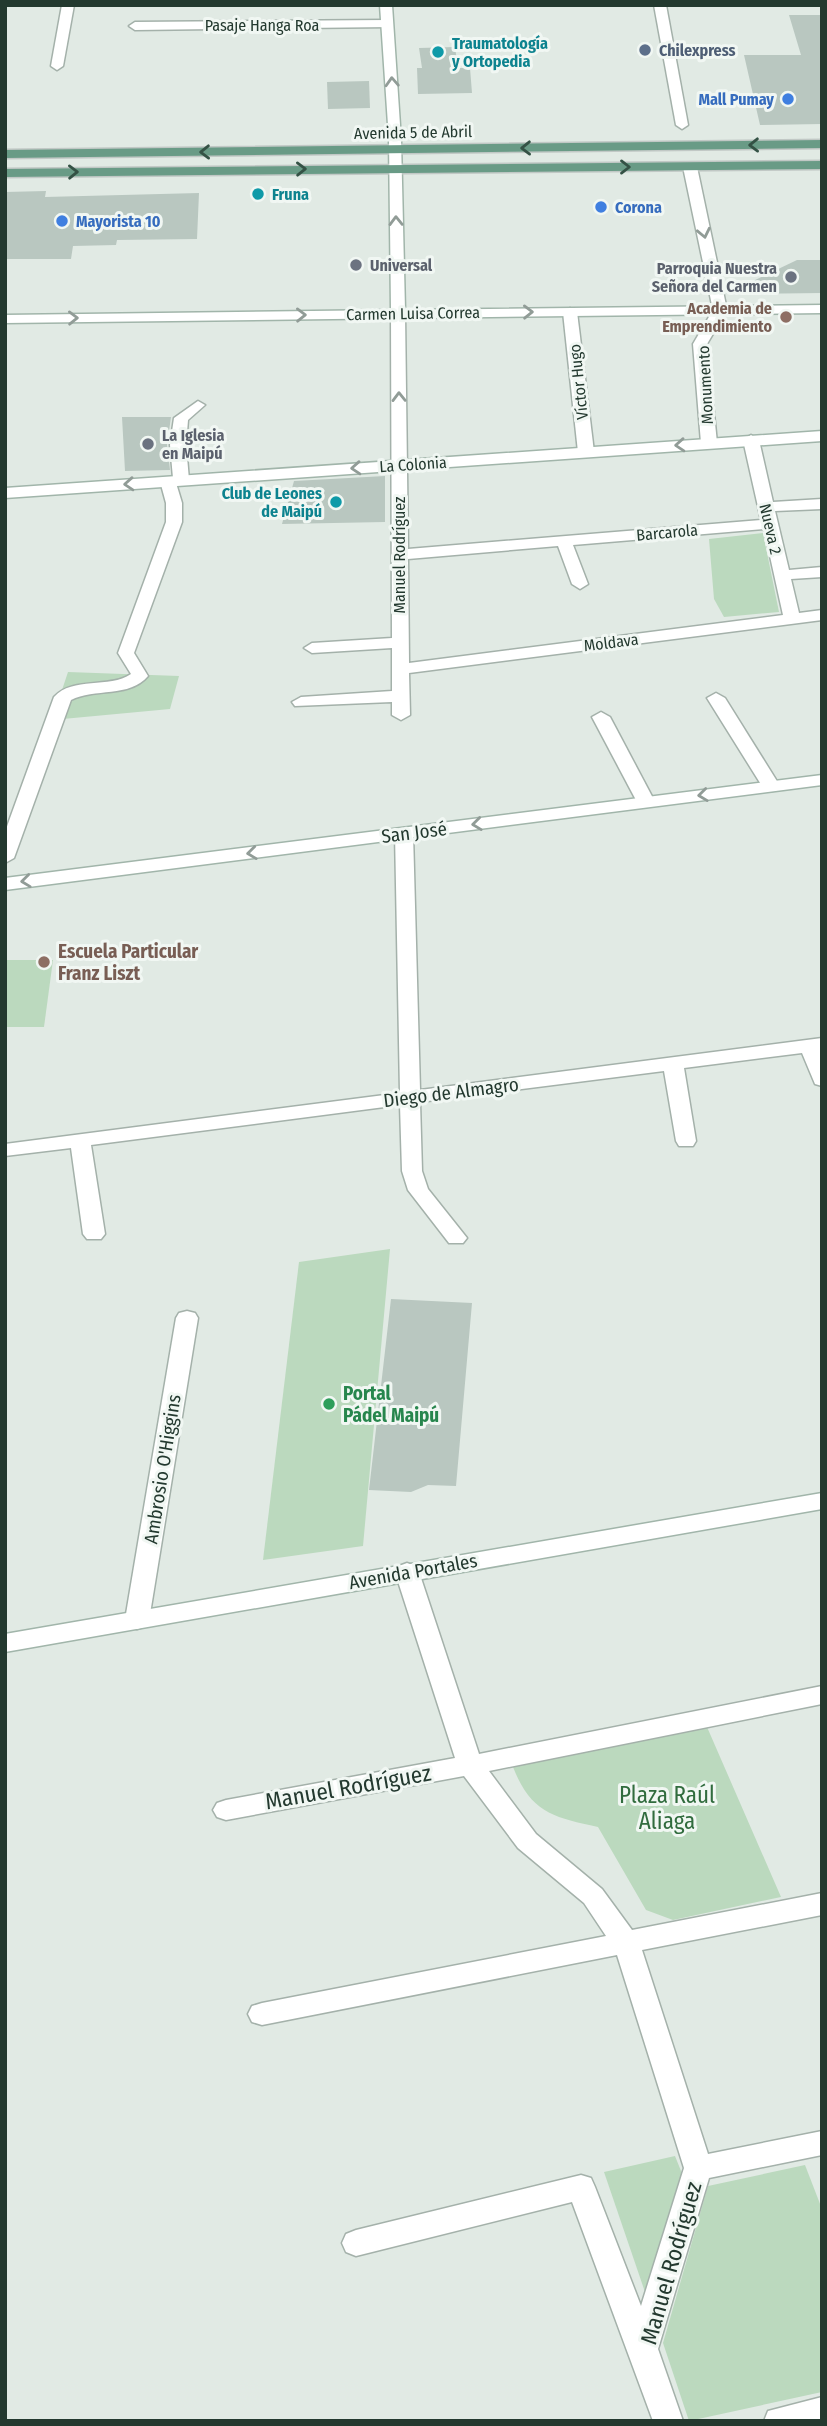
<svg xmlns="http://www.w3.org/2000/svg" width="827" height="2426" font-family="'Fira Sans Condensed',sans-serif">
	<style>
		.green { fill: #bbd9be }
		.building { fill: #b9c7c0 }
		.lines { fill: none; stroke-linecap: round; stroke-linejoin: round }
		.street-casing { stroke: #a4b1aa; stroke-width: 3 }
		.secondary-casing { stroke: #a1b5aa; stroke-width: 3 }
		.primary-casing { stroke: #c1c8c5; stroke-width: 3 }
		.street { fill: #fff; fill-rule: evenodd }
		.secondary { fill: #fff; fill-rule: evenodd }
		.primary { fill: #699b86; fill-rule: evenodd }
		.oneway { stroke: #919c97 }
		.oneway2 { stroke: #345245 }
		.service-dot { fill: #5c6f8a; stroke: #f1f7f3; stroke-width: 2.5 }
		.culture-dot { fill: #0f9aa8; stroke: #f1f7f3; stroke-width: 2.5 }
		.shop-dot { fill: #3f7fe0; stroke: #f1f7f3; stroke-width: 2.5 }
		.worship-dot { fill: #6b7280; stroke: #f1f7f3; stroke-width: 2.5 }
		.education-dot { fill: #8d6e63; stroke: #f1f7f3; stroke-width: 2.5 }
		.leisure-dot { fill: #2e9e5b; stroke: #f1f7f3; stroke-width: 2.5 }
		.labels { text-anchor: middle; stroke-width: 6; stroke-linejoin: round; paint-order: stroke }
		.far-street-label { font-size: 16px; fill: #23392f; stroke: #f1f7f3 }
		.far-culture-label { font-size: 16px; font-weight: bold; fill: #0d838f; stroke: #f1f7f3; text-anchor: start }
		.far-service-label { font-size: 16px; font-weight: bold; fill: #4e5e75; stroke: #f1f7f3; text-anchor: start }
		.far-shop-label { font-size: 16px; font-weight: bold; fill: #366cbe; stroke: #f1f7f3; text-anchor: start }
		.far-worship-label { font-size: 16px; font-weight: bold; fill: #5b616d; stroke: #f1f7f3; text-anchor: start }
		.far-education-label { font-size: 16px; font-weight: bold; fill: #785e54; stroke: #f1f7f3; text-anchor: end }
		.street-label { font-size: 19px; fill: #23392f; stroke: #f1f7f3 }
		.education-label { font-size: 19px; font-weight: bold; fill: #785e54; stroke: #f1f7f3; text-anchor: start }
		.leisure-label { font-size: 19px; font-weight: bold; fill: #27864d; stroke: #f1f7f3; text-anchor: start }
		.near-street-label { font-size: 23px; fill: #23392f; stroke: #f1f7f3 }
		.near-park-label { font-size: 23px; fill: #316c3e; stroke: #f1f7f3 }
	</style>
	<rect width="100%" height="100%" fill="#e1eae4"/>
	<g class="green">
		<path d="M763,533L779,612L724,617L714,599L709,539Z"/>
		<path d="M68,672L179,676L170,709L52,720Z"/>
		<path d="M5,960H53L44,1027H5Z"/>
		<path d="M390,1249L363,1546L263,1560L299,1262Z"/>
		<path d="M707,1727L781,1897L673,1920L646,1910L598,1827C553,1817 531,1813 513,1767Z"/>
		<path d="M675,2156L683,2176L646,2295L604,2172Z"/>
		<path d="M805,2165L822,2209V2392L689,2421L663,2343L708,2186Z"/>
	</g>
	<g class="building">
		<path d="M789,15H822V124L760,125L744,55H801Z"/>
		<path d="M455,47L458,68H470L472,93L418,94L417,68H422L419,48Z"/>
		<path d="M369,81L370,108L328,109L327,82Z"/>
		<path d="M46,191L45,197L199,193L197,239L117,240L116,245L73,246L71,259H5V192Z"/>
		<path d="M797,260H822V293L726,294Z"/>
		<path d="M122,417H171L167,445L170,470L125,471Z"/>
		<path d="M385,476V522L282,524L294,481Z"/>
		<path d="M391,1299L472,1303L456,1486L428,1485L411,1492L369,1490Z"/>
	</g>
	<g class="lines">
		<g class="street-casing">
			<g id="street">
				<path d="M62,5H74L63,66L57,70L51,66Z"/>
				<path d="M654,5H666L688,125L682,129L676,125Z"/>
				<path d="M388,20L392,21V27L135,30L129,26L135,22Z"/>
				<path d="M690,163L697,167L727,310L707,344L717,443L709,448L701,443L693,344L713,310L683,167Z"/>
				<path d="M570,308L577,312L594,452L586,457L578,452L563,312Z"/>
				<path d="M398,309L405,313L408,549L761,520L743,440L751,435L759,440L773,502L822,499V509L775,511L789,570L822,567V577L791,579L799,613L822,610V620L409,673L410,715L401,720L392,715V702L295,706L292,702L301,697L392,691V648L312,653L304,648L312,643L392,638L391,313ZM764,529L783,615L409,663L408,559L558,546L572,584L580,589L588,584L573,545Z"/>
				<path d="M198,401L205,405L188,420L186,445L189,480L186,483H176L182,503V522L134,653L148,676C130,698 94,688 71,700L14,858L5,863V832L54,697C73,676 109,689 131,674L118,653L166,522V503L160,481L163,478H173L170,445L174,418Z"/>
				<path d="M716,693L725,698L780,786L777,790L771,791L762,786L707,698Z"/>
				<path d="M601,712L610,717L655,802L652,806H640L637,802L592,717Z"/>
				<path d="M404,828L413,833L420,1090L822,1038V1086L815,1084L802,1053L684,1068L696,1141L693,1146H679L676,1141L664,1071L420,1102L422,1171L428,1189L467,1238L463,1243H449L408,1190L402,1171L400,1105L91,1145L105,1234L101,1239H87L83,1234L71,1148L5,1156V1144L400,1093L395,833Z"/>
				<path d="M187,1311L195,1313L198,1318L149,1620L146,1626L137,1629L128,1626L125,1620L176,1318L179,1313Z"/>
				<path d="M407,1563L415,1566L419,1572L479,1754L822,1686V1704L489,1771L536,1834L602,1889L632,1930L822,1893V1915L642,1950L708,2154L822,2131V2155L709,2178L658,2349L683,2421H653L572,2202L356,2256L346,2252L342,2243L346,2234L356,2230L581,2175L591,2178L595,2187L641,2306L684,2168L617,1955L262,2025L252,2022L248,2014L252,2006L262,2003L606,1936L584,1903L518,1848L464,1776L226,1820L217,1817L213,1810L217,1803L226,1800L455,1758L395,1572L399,1566Z"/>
				<path d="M822,2397V2421H764L768,2411Z"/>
			</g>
		</g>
		<g class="secondary-casing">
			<g id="secondary">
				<path d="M380,5H392L401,140L405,310L822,305V313L5,323V315L391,310L389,140Z"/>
				<path d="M822,431V441L5,498V488Z"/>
				<path d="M822,775V785L5,890V878Z"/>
				<path d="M822,1493V1509L5,1652V1634Z"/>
			</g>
		</g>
		<g class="primary-casing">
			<g id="primary">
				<path d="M822,140V148L5,158V150Z"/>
				<path d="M822,161V169L5,177V169Z"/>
			</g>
		</g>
		<use href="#street" class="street"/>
		<use href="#secondary" class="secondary"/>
		<use href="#primary" class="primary"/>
	</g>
	<defs><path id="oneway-chevron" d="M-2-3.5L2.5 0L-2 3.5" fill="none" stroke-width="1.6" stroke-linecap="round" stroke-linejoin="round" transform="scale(1.75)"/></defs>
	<g class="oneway">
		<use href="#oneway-chevron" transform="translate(392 82) rotate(-93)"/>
		<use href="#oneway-chevron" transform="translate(396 221) rotate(-91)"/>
		<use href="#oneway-chevron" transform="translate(704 233) rotate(78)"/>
		<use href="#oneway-chevron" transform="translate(528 312) rotate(-1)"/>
		<use href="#oneway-chevron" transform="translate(301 315) rotate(-1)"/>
		<use href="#oneway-chevron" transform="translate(73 318) rotate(-1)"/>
		<use href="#oneway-chevron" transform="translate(399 397) rotate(-91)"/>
		<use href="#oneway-chevron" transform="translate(680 445) rotate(176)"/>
		<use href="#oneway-chevron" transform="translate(356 468) rotate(176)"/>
		<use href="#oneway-chevron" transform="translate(129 484) rotate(176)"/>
		<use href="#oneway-chevron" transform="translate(703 795) rotate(173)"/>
		<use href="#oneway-chevron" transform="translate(477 824) rotate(173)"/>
		<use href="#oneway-chevron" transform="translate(252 853) rotate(173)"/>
		<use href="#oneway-chevron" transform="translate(26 881) rotate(173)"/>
	</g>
	<g class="oneway2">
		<use href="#oneway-chevron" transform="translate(754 145) rotate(179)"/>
		<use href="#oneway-chevron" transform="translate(526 148) rotate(179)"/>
		<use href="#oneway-chevron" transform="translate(205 152) rotate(179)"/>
		<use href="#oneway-chevron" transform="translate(625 167)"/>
		<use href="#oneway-chevron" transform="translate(301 169) rotate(-1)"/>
		<use href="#oneway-chevron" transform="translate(73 172) rotate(-1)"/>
	</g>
	<circle class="service-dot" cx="645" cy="50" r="7"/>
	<g class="culture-dot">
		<circle cx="438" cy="52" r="7"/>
		<circle cx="258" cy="194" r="7"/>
		<circle cx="336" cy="502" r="7"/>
	</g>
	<g class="shop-dot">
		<circle cx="788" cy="99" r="7"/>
		<circle cx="601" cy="207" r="7"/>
		<circle cx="62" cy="221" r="7"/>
	</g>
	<g class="worship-dot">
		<circle cx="356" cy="265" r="7"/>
		<circle cx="791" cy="277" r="7"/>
		<circle cx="148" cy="444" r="7"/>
	</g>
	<g class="education-dot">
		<circle cx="786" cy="317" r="7"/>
		<circle cx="44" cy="962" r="7"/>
	</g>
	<circle class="leisure-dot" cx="329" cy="1404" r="7"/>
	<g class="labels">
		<g class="far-street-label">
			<text x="262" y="31">Pasaje Hanga Roa</text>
			<text transform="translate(413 132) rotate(-1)" y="6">Avenida 5 de Abril</text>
			<text transform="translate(413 313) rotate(-1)" y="6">Carmen Luisa Correa</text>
			<text transform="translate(578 382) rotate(-96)" y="6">Víctor Hugo</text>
			<text transform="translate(705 385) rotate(-93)" y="6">Monumento</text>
			<text transform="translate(413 464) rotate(-4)" y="6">La Colonia</text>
			<text transform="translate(771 529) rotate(77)" y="6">Nueva 2</text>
			<text transform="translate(667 532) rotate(-5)" y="6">Barcarola</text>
			<text transform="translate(399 555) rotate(-90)" y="6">Manuel Rodríguez</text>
			<text transform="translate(611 642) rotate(-7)" y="6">Moldava</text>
		</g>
		<g class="far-culture-label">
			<text x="452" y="49">Traumatología<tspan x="452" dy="18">y Ortopedia</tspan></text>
			<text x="272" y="200">Fruna</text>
			<text x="322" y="499" text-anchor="end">Club de Leones<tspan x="322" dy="18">de Maipú</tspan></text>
		</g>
		<g class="far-service-label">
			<text x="659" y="56">Chilexpress</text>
		</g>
		<g class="far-shop-label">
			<text x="774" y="105" text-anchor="end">Mall Pumay</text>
			<text x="615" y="213">Corona</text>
			<text x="76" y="227">Mayorista 10</text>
		</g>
		<g class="far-worship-label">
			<text x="370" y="271">Universal</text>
			<text x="777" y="274" text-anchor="end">Parroquia Nuestra<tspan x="777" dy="18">Señora del Carmen</tspan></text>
			<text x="162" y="441">La Iglesia<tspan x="162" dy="18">en Maipú</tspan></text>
		</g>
		<g class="far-education-label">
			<text x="772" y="314">Academia de<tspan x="772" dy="18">Emprendimiento</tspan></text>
		</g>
		<g class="street-label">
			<text transform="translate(414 832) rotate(-7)" y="7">San José</text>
			<text transform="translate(451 1092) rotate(-7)" y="7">Diego de Almagro</text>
			<text transform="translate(162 1469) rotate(-81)" y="7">Ambrosio O'Higgins</text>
			<text transform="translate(413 1571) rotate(-10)" y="7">Avenida Portales</text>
		</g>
		<g class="education-label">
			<text x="58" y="958">Escuela Particular<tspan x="58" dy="22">Franz Liszt</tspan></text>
		</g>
		<g class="leisure-label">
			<text x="343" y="1400">Portal<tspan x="343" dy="22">Pádel Maipú</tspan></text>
		</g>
		<g class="near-street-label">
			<text transform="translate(348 1787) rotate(-10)" y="8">Manuel Rodríguez</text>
			<text transform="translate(671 2263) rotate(-74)" y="8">Manuel Rodríguez</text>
		</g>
		<g class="near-park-label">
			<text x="667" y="1803">Plaza Raúl<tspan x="667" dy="26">Aliaga</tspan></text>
		</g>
	</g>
	<rect width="827" height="2426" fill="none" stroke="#23392f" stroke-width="14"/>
</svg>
